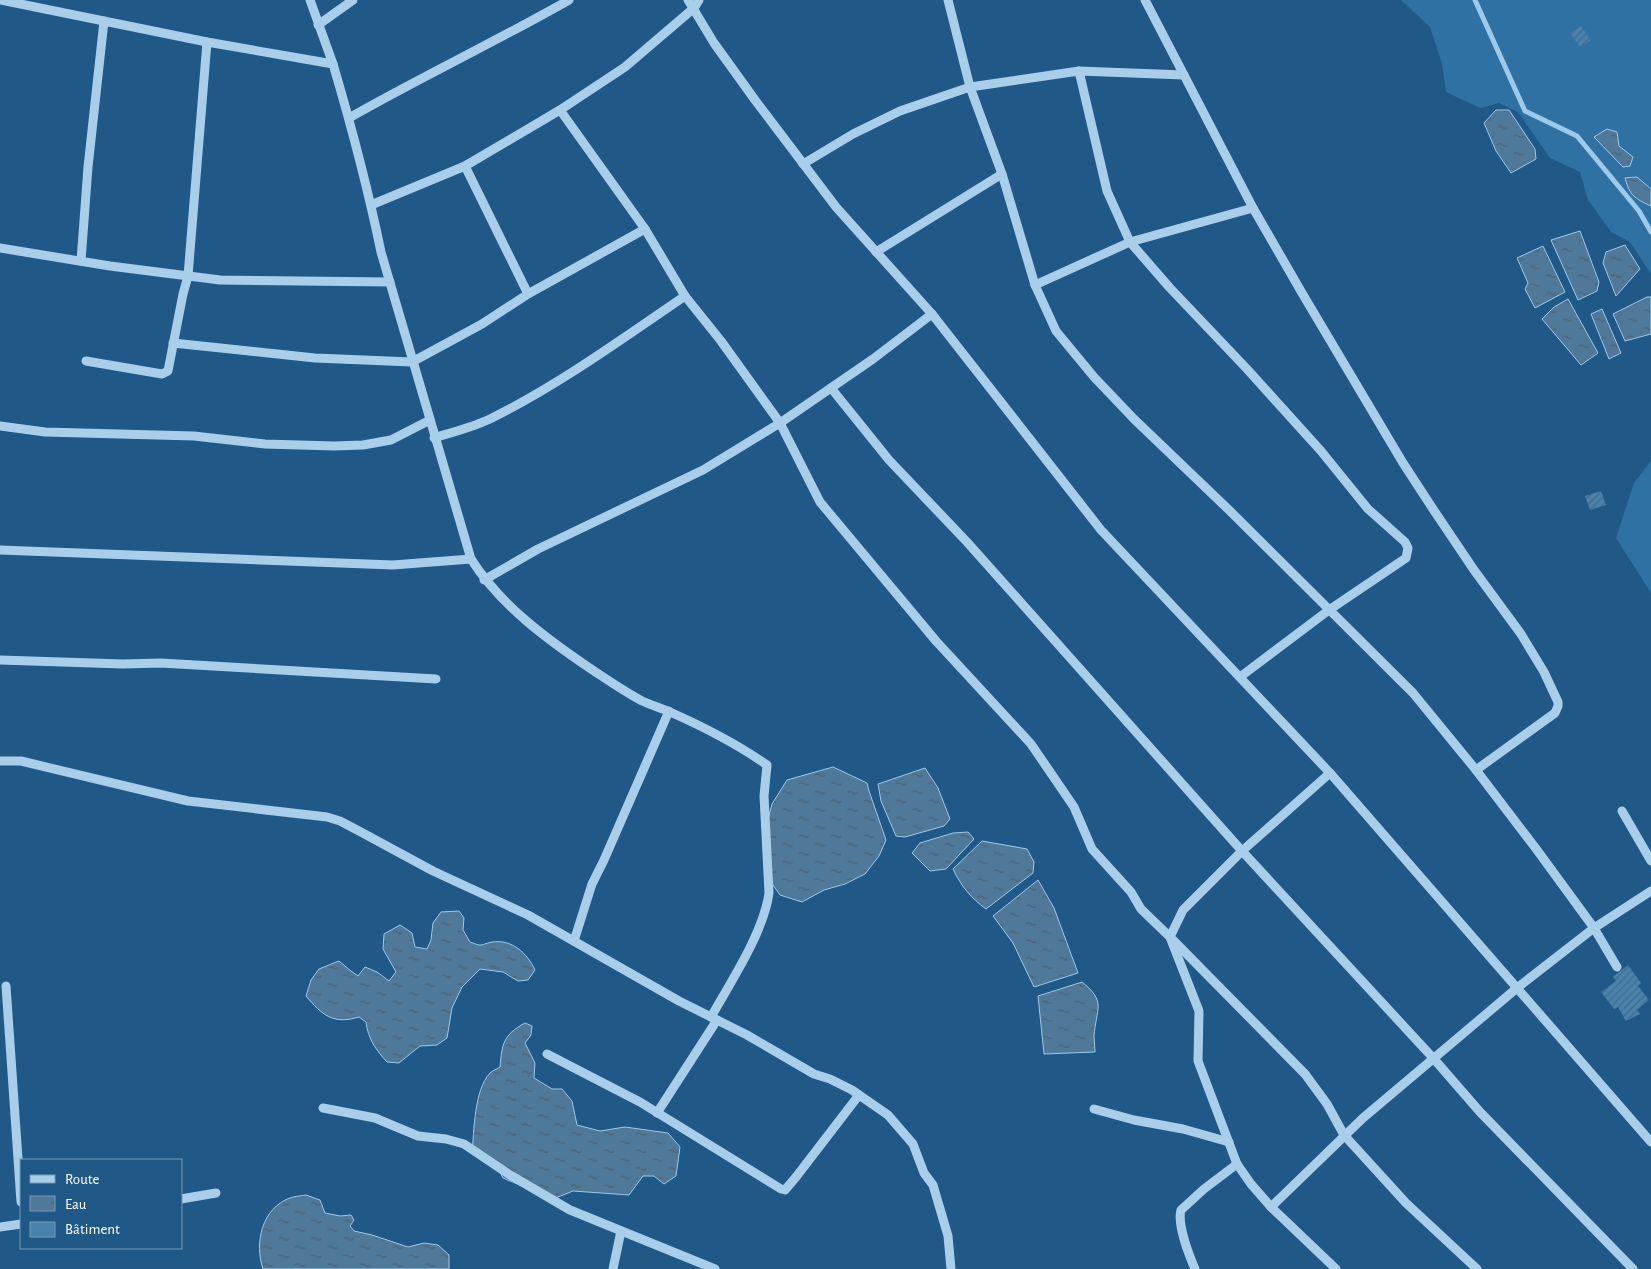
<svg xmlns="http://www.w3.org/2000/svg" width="1651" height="1269" font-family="'Alegreya Sans',sans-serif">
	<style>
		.grass { fill: #3071a3 }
		.water { fill: url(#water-ripples); stroke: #9dcaeb }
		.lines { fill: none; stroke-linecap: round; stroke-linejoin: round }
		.stream { stroke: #9dcaeb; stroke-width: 5 }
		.building { fill: url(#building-hatch) }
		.minor { stroke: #a9ceea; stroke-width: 9 }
	</style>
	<defs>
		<pattern id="water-ripples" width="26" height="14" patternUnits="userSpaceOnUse" patternTransform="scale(1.25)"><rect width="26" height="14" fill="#507899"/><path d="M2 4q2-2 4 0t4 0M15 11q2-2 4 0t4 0" fill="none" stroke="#4e6272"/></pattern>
		<pattern id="building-hatch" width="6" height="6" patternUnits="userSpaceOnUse" patternTransform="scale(1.25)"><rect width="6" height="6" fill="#4882af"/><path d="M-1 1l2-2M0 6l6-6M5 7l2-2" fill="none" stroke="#4a6a82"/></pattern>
	</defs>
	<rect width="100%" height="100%" fill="#205887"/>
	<g class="grass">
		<path d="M1401,0H1651V274L1630,242L1611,232L1588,200L1580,172L1550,158L1518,112L1499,103L1480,108L1446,92L1442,64L1430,27Z"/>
		<path d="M1651,461V593L1616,538L1634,483Z"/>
	</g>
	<g class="water">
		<path d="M1496,110H1509L1535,149L1536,159L1511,173L1496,151L1484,123Z"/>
		<path d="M1607,129L1617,132L1619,146L1633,157L1630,166L1623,167L1594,137Z"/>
		<path d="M1637,177L1651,189V206C1634,198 1630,196 1625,178Z"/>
		<path d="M1580,231L1599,282L1597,291L1578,300L1551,240Z"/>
		<path d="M1625,245L1640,269L1616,296L1603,263L1606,252Z"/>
		<path d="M1543,246L1565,292L1535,308L1525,289L1528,283L1517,258Z"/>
		<path d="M1647,297H1651V334L1625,341L1613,314Z"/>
		<path d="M1568,299L1598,353L1581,365L1542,319L1554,307Z"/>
		<path d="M1602,309L1621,353L1609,359L1591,314Z"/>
		<path d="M833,767L867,783L869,791L886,840L879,856L865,874L845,884L824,890L802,902L780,895L768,878L764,834L772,804L787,780Z"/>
		<path d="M925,768L938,788L950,819L944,826L905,837L896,836L881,801L878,784Z"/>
		<path d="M968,832L974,839L946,869L930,871L912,853L920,843L953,833Z"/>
		<path d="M982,841L1027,849L1034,862L1033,873L986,909C971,898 961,886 953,869Z"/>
		<path d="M1038,880L1054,908L1078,973L1034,987L1013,943L993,916Z"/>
		<path d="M459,911L464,918L463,930L470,942C483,947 479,945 492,942C512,939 527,953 535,970L528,980L518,981L503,972L480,969L462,987L452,1008L447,1038L437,1045L420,1046L399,1063L387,1062C376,1050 368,1039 366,1022L359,1017C333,1025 322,1015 306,996L311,980L319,969L339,961L351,971L358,976L365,967L377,972L389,981L396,972L383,949L384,934L400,925L412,933L415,947L427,949L431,940L433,923L441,912Z"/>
		<path d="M1082,982C1107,1002 1096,1009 1094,1036C1094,1041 1095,1047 1095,1052L1044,1054L1038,996Z"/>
		<path d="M525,1023L532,1026L531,1035L525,1043L535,1063L534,1078L552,1089H562L572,1101L577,1125L600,1131L625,1127L668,1133L680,1147L676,1176L664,1184L654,1176H643L629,1195L573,1191L553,1199L503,1178L494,1161L472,1154C474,1132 474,1090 490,1073C492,1071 497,1069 500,1067C502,1044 503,1035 525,1023Z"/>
		<path d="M306,1195L320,1200L325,1213L340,1216L351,1215L354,1220L350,1226L354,1231L372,1235L408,1247L424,1243L438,1245L449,1255V1269H263C254,1243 262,1208 290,1198C295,1196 301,1196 306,1195Z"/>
	</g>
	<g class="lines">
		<path class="stream" d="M1475,0L1525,111L1577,136L1639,211L1651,232"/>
	</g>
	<g class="building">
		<path d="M1581,26L1591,40L1580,47L1570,33Z"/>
		<path d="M1601,491L1606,505L1590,510L1585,496Z"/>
		<path d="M1628,965L1641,983L1638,986L1649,1000L1637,1010L1640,1014L1626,1021L1618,1007L1614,1009L1601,992L1616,981L1613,977Z"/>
	</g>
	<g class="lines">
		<g class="minor">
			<path d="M1,0L207,42L333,64C351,125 368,189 381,252L471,559C501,606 548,640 594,671C609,681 625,692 642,701C651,705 661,708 670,712C704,727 737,744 767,765L764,796L769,893C764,932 730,983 711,1017"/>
			<path d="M310,0L333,64"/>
			<path d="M688,0L714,43L755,100L836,207L932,314L1101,530L1330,773L1651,1142"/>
			<path d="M948,0L970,87L1002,174L1035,285L1056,331L1094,377L1134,419L1229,510L1413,693L1476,770L1537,850L1594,928L1617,967"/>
			<path d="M1145,0L1253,208L1302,293L1403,463L1433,509L1474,570L1521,634L1544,672L1558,702V706L1555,713L1476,770"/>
			<path d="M318,25L353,0"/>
			<path d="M1079,71L1107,191L1130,242L1170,288L1247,369L1321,451L1368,509L1405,542L1408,548L1406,558L1329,610L1240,677"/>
			<path d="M560,110L645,229L685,296L721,341L780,423L820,502L936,641L1031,744L1074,807L1092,849L1131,892L1141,909L1170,937L1199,1011L1198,1061L1237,1164L1251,1184L1271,1207L1336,1269"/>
			<path d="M349,118C421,77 497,41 569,0"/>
			<path d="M803,164L853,134L900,111L970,87L1079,71L1184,75"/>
			<path d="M465,166L528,294"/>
			<path d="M371,205L465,166L560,110L625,67L694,8L699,0"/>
			<path d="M0,248L110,266L220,280L390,282"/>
			<path d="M876,252L1002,174"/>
			<path d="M81,261L88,167L104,21"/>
			<path d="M1035,285L1130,242L1253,208"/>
			<path d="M173,343L315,358L412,362L482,324L528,294L645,229"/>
			<path d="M86,361L162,374L168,371L183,294L188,276L207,42"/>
			<path d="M831,388L889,460L967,542L1242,851L1434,1059L1480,1112L1633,1269"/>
			<path d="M0,426L45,432L194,436L265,444L334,446L363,445L391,440L430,420"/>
			<path d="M434,438C453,432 474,427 492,418C560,384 622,339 685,296"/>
			<path d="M0,550L393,565L471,559"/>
			<path d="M484,580L538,549L703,470L780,423L873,359L932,314"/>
			<path d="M0,660L123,664L161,663L436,679"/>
			<path d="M0,761H21L188,801L327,817L340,821L359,831L433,871L528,915L679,1001L747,1035L814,1074L830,1079L852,1090L888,1115L913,1144L924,1173L933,1185L948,1236L951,1269"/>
			<path d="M1330,773L1242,851L1183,910L1170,937L1305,1074L1327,1104L1344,1135L1406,1203L1477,1269"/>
			<path d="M1622,811L1651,861"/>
			<path d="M574,941L592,884L604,860L669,711"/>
			<path d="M6,986L21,1202"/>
			<path d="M547,1054L640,1102L781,1189L785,1190L796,1177L859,1095"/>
			<path d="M323,1108L375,1118L418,1136L446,1139L464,1144L510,1175L570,1210L715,1269"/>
			<path d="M1094,1109L1134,1120L1183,1129L1229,1142"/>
			<path d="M657,1113L717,1020"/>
			<path d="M181,1199L216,1193"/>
			<path d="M1271,1207L1363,1118L1517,988L1594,928L1651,891"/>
			<path d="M0,1227L21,1224"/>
			<path d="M613,1269L621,1231"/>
			<path d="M1195,1269C1189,1255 1177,1224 1181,1210L1204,1189L1237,1164"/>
		</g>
	</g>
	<rect x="20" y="1159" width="162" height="90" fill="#205887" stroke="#799bb7"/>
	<rect x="30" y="1175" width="25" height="8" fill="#a9ceea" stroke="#799bb7"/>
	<text x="65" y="1184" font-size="15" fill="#ffffff">Route</text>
	<rect x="30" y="1196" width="25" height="15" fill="url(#water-ripples)" stroke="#799bb7"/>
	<text x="65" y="1209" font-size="15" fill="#ffffff">Eau</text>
	<rect x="30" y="1222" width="25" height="15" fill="#4882af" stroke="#799bb7"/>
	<text x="65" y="1234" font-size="15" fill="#ffffff">Bâtiment</text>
</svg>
